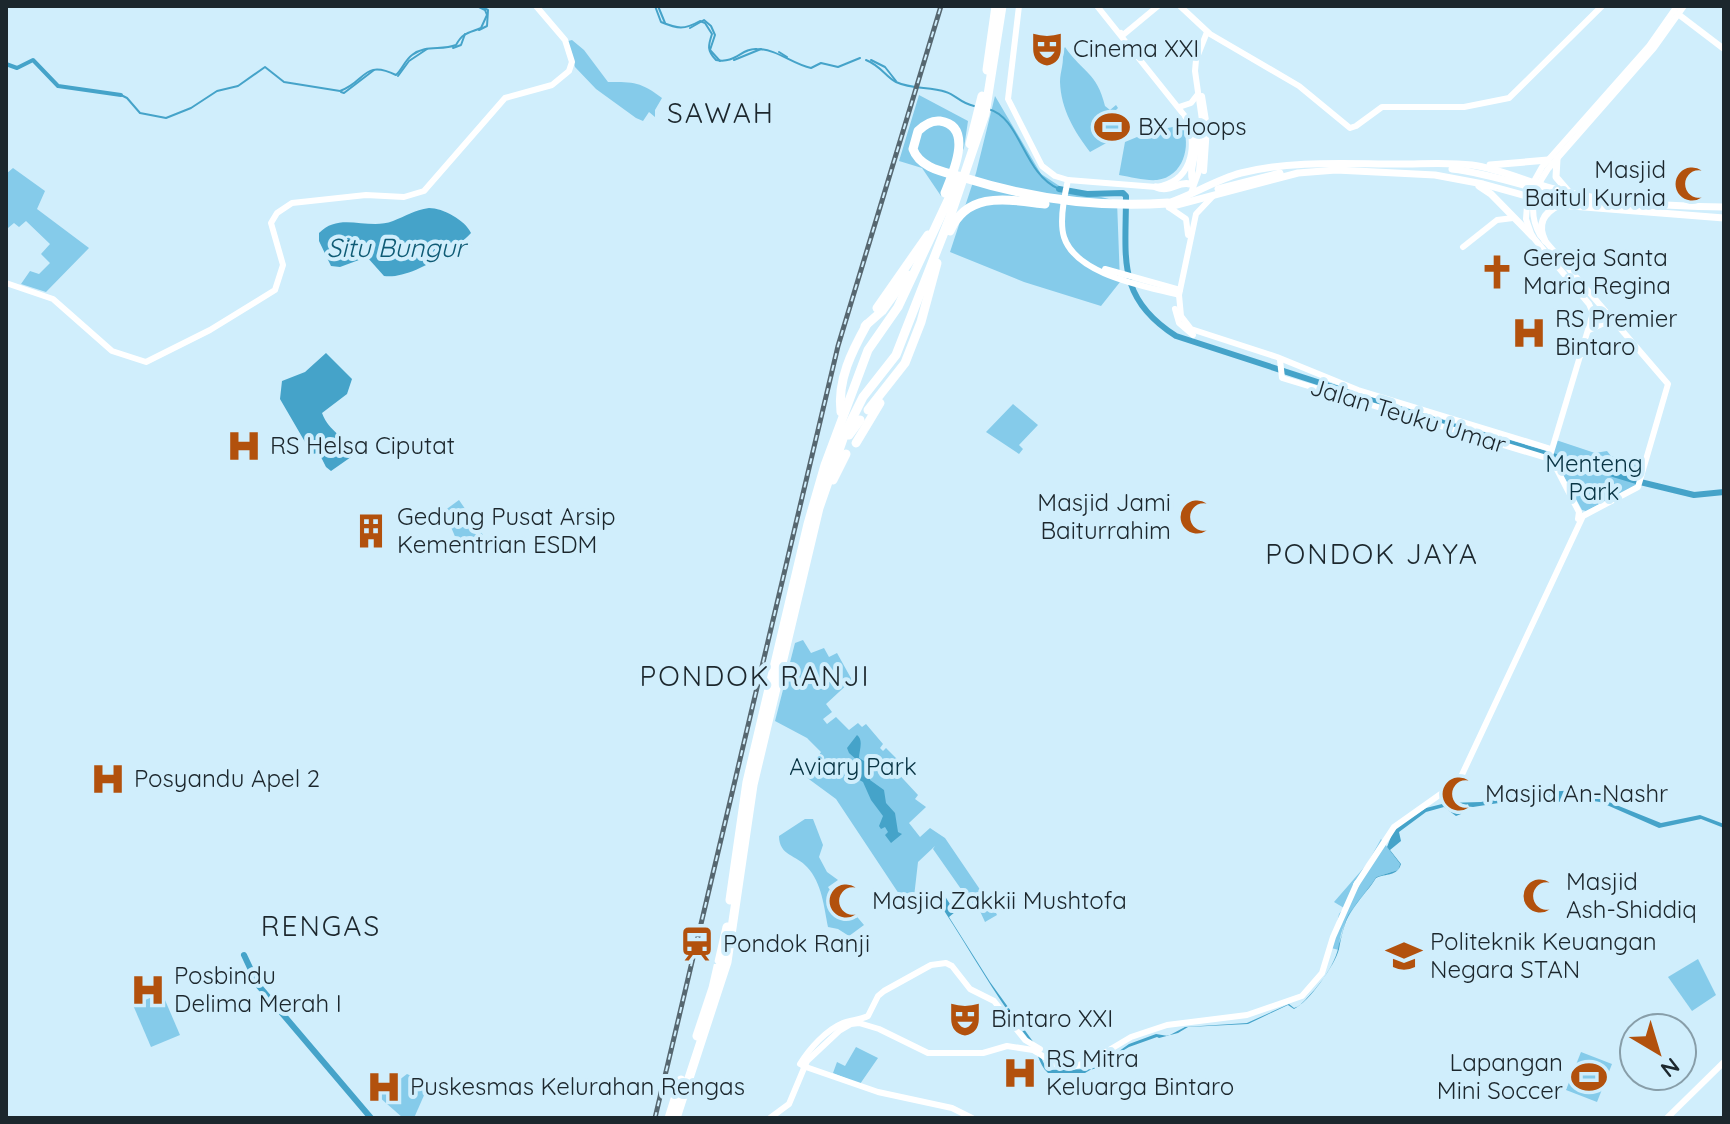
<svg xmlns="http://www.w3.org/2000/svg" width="1730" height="1124" font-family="Quicksand,sans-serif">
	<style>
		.green { fill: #85cbea }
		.water { fill: #45a3c9 }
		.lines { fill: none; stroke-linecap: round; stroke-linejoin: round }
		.stream { stroke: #45a3c9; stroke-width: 2 }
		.canal { stroke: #45a3c9; stroke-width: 4 }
		.river { stroke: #45a3c9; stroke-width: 6 }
		.secondary { stroke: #fff; stroke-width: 6 }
		.primary { stroke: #fff; stroke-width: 7 }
		.motorway { stroke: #fff; stroke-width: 9 }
		.rail-casing { stroke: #566770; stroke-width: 5 }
		.rail { stroke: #d0eefc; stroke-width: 2; stroke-dasharray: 6; stroke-linecap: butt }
		.labels { text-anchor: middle; stroke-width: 8; stroke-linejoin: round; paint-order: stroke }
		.poi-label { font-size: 24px; fill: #1c272d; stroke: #d0eefc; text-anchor: start }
		.street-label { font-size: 24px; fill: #1c272d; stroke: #d0eefc }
		.park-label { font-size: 24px; fill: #083444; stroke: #d0eefc }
		.water-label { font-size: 26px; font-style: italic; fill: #0f5b75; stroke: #d0eefc }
		.quarter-label { font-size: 28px; letter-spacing: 2px; fill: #1c272d; stroke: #d0eefc }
	</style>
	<rect width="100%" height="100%" fill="#d0eefc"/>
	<g class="green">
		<path d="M572,40L584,50L608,82C634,82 641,82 662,98L655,110V117L649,112L643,121L636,118L596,89L575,67L568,41Z"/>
		<path d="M1065,47C1082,72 1097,72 1105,106L1110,110L1116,105L1118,108L1116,110L1130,130L1090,152C1074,131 1061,109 1060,82C1060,71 1065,62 1062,51Z"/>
		<path d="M919,95L968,121L964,148L941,196L922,168L899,161Z"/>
		<path d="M995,96L1041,174L1061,187L1117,201L1120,282L1101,306L1024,282L950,252L976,173Z"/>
		<path d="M1182,125C1192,146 1183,177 1157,180C1146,181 1131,177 1119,175L1125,142L1149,132Z"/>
		<path d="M13,168L45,191L37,209L89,248L46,292L21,284L30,271L39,274L50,263L41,254L50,244L26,221L19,227L14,223L8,228L6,226V174Z"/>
		<path d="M1013,404L1038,425L1019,445L1023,449L1019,454L986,432Z"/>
		<path d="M1556,440L1595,453L1607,451L1611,456L1642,466L1637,485L1586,511L1582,510L1552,455Z"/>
		<path d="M459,500L483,535L457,541L444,511Z"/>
		<path d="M803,640L811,653L824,648L829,657L837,653L852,680L826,704L832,712L823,719L827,724L836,717L849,730L858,723L862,727L866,724L883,744L880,748L883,751L886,748L898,760L892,767L918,795L915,799L926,807L909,823L920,837L930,828L945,838L981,891L986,892L997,915L985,922L979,909L968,899L933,849L935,846L918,862L914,897L907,906L836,799L806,777L821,752L807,738L775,721L795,643Z"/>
		<path d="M805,819H813L823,845L819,857L827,872L838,880L828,887C835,897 841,911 853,912L864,925L849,936L838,929L828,927C824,907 822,883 807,867C797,855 779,856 779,836Z"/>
		<path d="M1381,839L1400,864L1398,870L1376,877C1361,901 1339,919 1339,950L1331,948L1339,914L1344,908L1334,902L1367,864Z"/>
		<path d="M1698,959L1716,995L1692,1011L1668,977Z"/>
		<path d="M162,993L180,1035L151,1047L133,1005Z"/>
		<path d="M856,1047L878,1058L860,1084L833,1073L837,1062L845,1066Z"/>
		<path d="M1581,1052L1612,1064L1597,1102L1566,1090Z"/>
		<path d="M407,1074L429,1084L414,1118H403L378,1096Z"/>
	</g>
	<g class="water">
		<path d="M429,208C443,208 465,220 471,233C454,251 409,280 384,276L367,257L340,267L331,266L319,241V233C340,211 368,231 393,221C406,216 414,210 429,208Z"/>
		<path d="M326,353L352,379L347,394L322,413C330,434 344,432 351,457L331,471L326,467L319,453L312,454L280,399L282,381L305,372Z"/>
		<path d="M857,735C864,740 859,751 859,758L871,765L870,780L884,790L886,803L895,813L898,832L902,834L891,843L885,835L888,832L885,827L881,829L879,826L883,816L871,800L863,782L852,776L858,761L849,753L847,748Z"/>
		<path d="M1579,790L1661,823L1700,815L1724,824V828L1701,819L1659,828L1600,802L1572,798L1555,803L1531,798L1473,807L1464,806L1461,814L1456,816L1444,807L1426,812L1399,832L1401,841L1390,850L1401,864C1397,877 1386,873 1376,878C1368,891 1358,900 1350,913C1344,923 1341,938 1339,949C1335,965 1309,1002 1294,1009L1288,1005L1248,1024L1188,1027L1178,1033L1159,1038L1157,1037L1129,1047L1085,1073H1048C1038,1064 1038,1050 1030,1041C993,994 966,942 933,894L941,890L955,912L949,917L990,982L1034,1043L1047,1070L1094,1069L1129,1044L1156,1034L1168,1036L1185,1027L1247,1023L1289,1004L1294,1008L1299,1006C1315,991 1336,966 1339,944C1343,933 1344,920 1351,911C1359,899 1368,890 1376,877L1398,870L1400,864L1387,847L1394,829L1426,808L1446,803L1481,802L1526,793Z"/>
	</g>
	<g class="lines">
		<g class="stream">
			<path d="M655,6L661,22C678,29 684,30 700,21L705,23L712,34C708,46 707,51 716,60C736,64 741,48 757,49C777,49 792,64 811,68L821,63L838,67L860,58"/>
			<path d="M658,6L665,23"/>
			<path d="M986,6L988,7"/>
			<path d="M690,28L704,20L711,26L715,35L710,50L720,61"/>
			<path d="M479,30L487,26L488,10L480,6"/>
			<path d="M453,48L461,45L465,34"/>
			<path d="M779,52L787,57"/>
			<path d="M734,60L761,49"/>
			<path d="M866,60C881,66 886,77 896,82C913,90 930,86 946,92C956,95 960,103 974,106"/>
			<path d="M871,60L885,67L896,81"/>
			<path d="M398,76L409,61L427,49"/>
			<path d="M341,92L344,93L374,70"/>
			<path d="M121,95L127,98L140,113L166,118L191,108L217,91L238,86L265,67L284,82L340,91C366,82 363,59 396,75C402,70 405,60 412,55C426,44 441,51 456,45C463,32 469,33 481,28L487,15L485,10L477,6"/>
			<path d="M988,109C1021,117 1023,174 1059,189"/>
		</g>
		<path class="canal" d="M6,64L17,68L33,60L58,86L121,95"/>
		<g class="river">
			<path d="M1059,189L1087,194L1123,193L1126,196C1126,258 1116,298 1176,336L1453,426L1636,481L1694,495L1724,492"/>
			<path d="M244,955L258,985L371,1118"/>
		</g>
		<g class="secondary">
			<path d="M1019,6L1008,99L1042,166L1055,176L1068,180L1156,187C1191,182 1197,150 1188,120L1097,6"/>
			<path d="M1180,6L1210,34L1299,86L1350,128L1356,126L1382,107H1464L1509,98L1602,6"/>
			<path d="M1678,14L1724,49"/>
			<path d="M1121,33L1123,35L1158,6"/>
			<path d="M1202,96L1207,127L1204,171"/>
			<path d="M1179,107L1191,103L1198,94"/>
			<path d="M1068,180C1064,197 1059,221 1064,237C1076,275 1145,286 1179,295"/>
			<path d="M1191,193L1199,171L1203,127L1195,71L1196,60L1207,32"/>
			<path d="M1213,196L1196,214L1179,295L1181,316L1191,329L1277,357L1358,390L1551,449"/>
			<path d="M1170,208L1186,219L1188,235"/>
			<path d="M1463,247L1497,220L1513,218"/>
			<path d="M1105,269L1180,290"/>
			<path d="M6,283L53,299L112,351L146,362L210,330L275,290L283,265L271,223L277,213L292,203L366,195L404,197L424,191L505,98L552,85L569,71L572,62L565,40L536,6"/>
			<path d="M1175,309L1179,323L1193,335"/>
			<path d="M1593,313L1589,304L1532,236L1526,219L1528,192L1542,167L1649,46L1677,6"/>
			<path d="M1589,330L1602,324H1615"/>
			<path d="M1280,360L1282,378L1550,459"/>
			<path d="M1578,519L1579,512L1550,456L1593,313"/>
			<path d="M1356,885L1394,827L1459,781L1583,516L1638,487L1668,384L1540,235C1527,212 1534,189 1548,169L1654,48L1684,6"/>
			<path d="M800,1064C809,1049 826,1030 843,1023C851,1020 860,1020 868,1016L878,996L884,991L931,965L946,963L952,966L970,989L994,1001L1025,1040L1040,1049"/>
			<path d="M803,1066L878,1092L952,1108L972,1118"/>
			<path d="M770,1118L789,1104L807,1061L839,1031L851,1024L859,1023L879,1029L928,1053H983L1007,1046L1033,1050L1059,1066L1072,1067L1089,1062L1131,1037L1167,1025L1247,1015L1302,996L1322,973L1333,937L1357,883"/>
			<path d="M1667,1118L1724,1062"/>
		</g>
		<g class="primary">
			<path d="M1188,120C1207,146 1186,162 1193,182"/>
			<path d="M1557,159L1556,177L1568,191"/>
			<path d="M1490,165L1548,160"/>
			<path d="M1452,169C1504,175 1552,198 1604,202"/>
			<path d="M1479,186L1491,194L1532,236"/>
			<path d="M1156,187C1170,193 1177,181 1190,184"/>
			<path d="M1218,189L1280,173"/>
			<path d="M1168,203C1193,195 1215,180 1241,173C1292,160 1347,164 1399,164C1423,164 1448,162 1472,165C1501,169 1527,182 1554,189C1609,204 1668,206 1724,207"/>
			<path d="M1169,207L1298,173L1336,170L1435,175L1483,184L1559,205L1724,218"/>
			<path d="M1545,241C1537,225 1543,213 1559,205"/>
		</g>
		<g class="motorway">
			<path d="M987,70L996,6"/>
			<path d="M970,144L982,96"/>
			<path d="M945,193C952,175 975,126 940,121C931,120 924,125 918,131L913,149C920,169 946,172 965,178C1032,199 1098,208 1168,203"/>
			<path d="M950,231C968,190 1009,200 1045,204"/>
			<path d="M877,308L928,235"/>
			<path d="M865,326L882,311L908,275"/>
			<path d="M868,410L905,363L921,322L937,263"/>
			<path d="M841,412C837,380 852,351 867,324"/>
			<path d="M849,435L860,420"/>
			<path d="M856,443L880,403"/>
			<path d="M833,480L846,454"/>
			<path d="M730,900L747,782L808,524L825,465L868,350L898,307L959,177"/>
			<path d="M697,1036L713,988L727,927"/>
			<path d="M669,1118L681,1080"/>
			<path d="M676,1118L727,962L753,785L819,508L845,433L863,397L896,355L950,217L985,114L1002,6"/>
		</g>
		<g class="rail-casing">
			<path id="rail" d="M655,1118L838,346L941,6"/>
		</g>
		<use href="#rail" class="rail"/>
	</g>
	<defs>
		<g id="theatre-bare" transform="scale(2.76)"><path d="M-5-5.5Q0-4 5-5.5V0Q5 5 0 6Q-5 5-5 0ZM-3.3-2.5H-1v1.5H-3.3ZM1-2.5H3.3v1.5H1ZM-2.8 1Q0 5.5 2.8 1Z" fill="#b2510d" stroke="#d0eefc" stroke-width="2.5" paint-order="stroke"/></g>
		<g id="stadium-bare" transform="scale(2.76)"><path d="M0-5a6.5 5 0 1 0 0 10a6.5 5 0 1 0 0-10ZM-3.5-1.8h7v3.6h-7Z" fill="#b2510d" stroke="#d0eefc" stroke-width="2.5" paint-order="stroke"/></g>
		<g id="mosque-bare" transform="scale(2.76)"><path d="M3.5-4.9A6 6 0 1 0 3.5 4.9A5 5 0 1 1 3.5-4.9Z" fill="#b2510d" stroke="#d0eefc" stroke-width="2.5" paint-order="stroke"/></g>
		<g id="church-bare" transform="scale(2.76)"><path d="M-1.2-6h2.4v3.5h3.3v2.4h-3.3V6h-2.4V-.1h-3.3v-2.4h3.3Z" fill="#b2510d" stroke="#d0eefc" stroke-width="2.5" paint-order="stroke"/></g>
		<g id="hospital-bare" transform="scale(2.76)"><path d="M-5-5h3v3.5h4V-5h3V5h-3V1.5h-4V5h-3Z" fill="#b2510d" stroke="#d0eefc" stroke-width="2.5" paint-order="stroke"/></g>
		<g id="building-bare" transform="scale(2.76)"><path d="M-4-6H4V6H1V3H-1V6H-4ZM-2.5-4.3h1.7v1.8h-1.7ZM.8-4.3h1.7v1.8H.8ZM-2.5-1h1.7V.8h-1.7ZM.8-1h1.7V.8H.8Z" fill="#b2510d" stroke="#d0eefc" stroke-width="2.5" paint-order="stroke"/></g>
		<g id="station-bare" transform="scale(2.76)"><path d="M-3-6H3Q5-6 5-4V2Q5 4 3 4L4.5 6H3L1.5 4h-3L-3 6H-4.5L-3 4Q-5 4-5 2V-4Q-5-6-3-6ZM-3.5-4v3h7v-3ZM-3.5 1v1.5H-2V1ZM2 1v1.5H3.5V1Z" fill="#b2510d" stroke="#d0eefc" stroke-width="2.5" paint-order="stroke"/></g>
		<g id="university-bare" transform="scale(2.76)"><path d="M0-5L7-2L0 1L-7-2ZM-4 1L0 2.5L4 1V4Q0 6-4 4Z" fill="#b2510d" stroke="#d0eefc" stroke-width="2.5" paint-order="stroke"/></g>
	</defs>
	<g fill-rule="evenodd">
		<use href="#theatre-bare" x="1047" y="49"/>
		<use href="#stadium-bare" x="1112" y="127"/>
		<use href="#mosque-bare" x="1692" y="184"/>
		<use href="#church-bare" x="1497" y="272"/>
		<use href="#hospital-bare" x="1529" y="333"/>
		<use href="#hospital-bare" x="244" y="446"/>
		<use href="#mosque-bare" x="1197" y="517"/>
		<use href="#building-bare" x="371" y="531"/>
		<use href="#hospital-bare" x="108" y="779"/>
		<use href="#mosque-bare" x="1459" y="794"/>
		<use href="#mosque-bare" x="1540" y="896"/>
		<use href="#mosque-bare" x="846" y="901"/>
		<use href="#station-bare" x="697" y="944"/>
		<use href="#university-bare" x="1404" y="956"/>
		<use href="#hospital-bare" x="148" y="990"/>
		<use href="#theatre-bare" x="965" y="1019"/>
		<use href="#hospital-bare" x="1020" y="1073"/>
		<use href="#stadium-bare" x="1589" y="1077"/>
		<use href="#hospital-bare" x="384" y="1087"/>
	</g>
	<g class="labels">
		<g class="poi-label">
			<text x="1073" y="57">Cinema XXI</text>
			<text x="1138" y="135">BX Hoops</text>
			<text x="1666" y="178" text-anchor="end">Masjid<tspan x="1666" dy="28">Baitul Kurnia</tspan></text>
			<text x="1523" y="266">Gereja Santa<tspan x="1523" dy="28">Maria Regina</tspan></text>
			<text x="1555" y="327">RS Premier<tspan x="1555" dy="28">Bintaro</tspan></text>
			<text x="270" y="454">RS Helsa Ciputat</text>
			<text x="1171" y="511" text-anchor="end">Masjid Jami<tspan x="1171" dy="28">Baiturrahim</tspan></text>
			<text x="397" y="525">Gedung Pusat Arsip<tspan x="397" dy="28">Kementrian ESDM</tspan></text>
			<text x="134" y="787">Posyandu Apel 2</text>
			<text x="1485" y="802">Masjid An-Nashr</text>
			<text x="1566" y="890">Masjid<tspan x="1566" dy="28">Ash-Shiddiq</tspan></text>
			<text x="872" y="909">Masjid Zakkii Mushtofa</text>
			<text x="1430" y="950">Politeknik Keuangan<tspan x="1430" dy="28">Negara STAN</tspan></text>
			<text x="723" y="952">Pondok Ranji</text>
			<text x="174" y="984">Posbindu<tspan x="174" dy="28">Delima Merah I</tspan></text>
			<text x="991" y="1027">Bintaro XXI</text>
			<text x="1046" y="1067">RS Mitra<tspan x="1046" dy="28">Keluarga Bintaro</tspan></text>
			<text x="1563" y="1071" text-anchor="end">Lapangan<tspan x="1563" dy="28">Mini Soccer</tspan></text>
			<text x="410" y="1095">Puskesmas Kelurahan Rengas</text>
		</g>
		<g class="street-label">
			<text transform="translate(1408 416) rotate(17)" y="8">Jalan Teuku Umar</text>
		</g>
		<g class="park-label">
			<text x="1594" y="472">Menteng<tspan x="1594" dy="28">Park</tspan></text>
			<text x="853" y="775">Aviary Park</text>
		</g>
		<g class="water-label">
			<text x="396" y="257">Situ Bungur</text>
		</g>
		<g class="quarter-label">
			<text x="721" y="123">SAWAH</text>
			<text x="1372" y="564">PONDOK JAYA</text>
			<text x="755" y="686">PONDOK RANJI</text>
			<text x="321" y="936">RENGAS</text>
		</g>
	</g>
	<rect width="1730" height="1124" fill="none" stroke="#1c272d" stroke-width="16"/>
	<g transform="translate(1658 1052) rotate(142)"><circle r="38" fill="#d0eefc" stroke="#889ea9" stroke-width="2"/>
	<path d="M0-6L14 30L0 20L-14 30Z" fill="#b2510d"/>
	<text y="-12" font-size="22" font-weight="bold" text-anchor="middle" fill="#1c272d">N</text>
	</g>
</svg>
